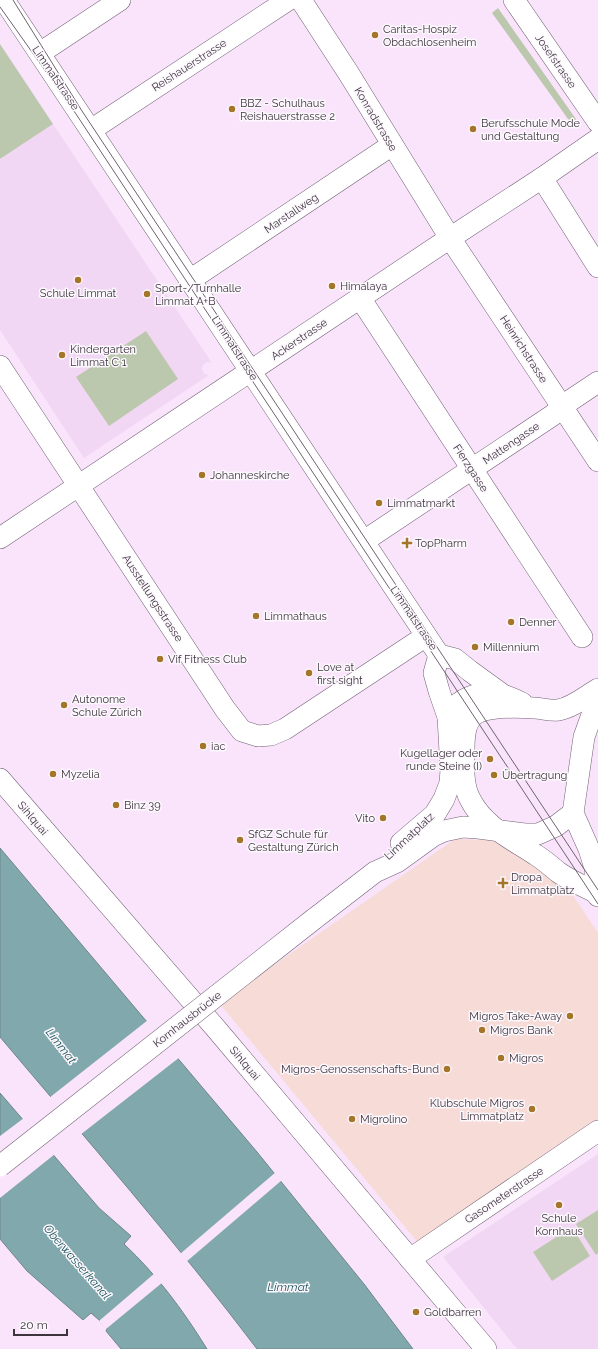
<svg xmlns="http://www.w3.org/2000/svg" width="598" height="1349" font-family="Raleway,sans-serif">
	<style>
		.commercial { fill: #f6dbd7 }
		.built { fill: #f2d7f4 }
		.green { fill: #bcc8ae }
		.water { fill: #81a9ad; stroke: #6d868b }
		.pier { fill: #f9e4fb }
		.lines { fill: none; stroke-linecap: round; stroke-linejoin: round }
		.minor-casing { stroke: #726074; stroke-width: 22 }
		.minor { stroke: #fff; stroke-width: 21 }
		.tram { stroke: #6e636f; stroke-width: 1 }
		.minor-bridge-casing { stroke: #726074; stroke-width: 22; stroke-linecap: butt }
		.minor-bridge { stroke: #fff; stroke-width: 21 }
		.poi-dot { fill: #a57529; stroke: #fcf8fd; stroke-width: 1.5 }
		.labels { text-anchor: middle; stroke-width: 3; stroke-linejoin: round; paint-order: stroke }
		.poi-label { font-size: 11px; fill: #3d353d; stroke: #fcf8fd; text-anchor: start }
		.street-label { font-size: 11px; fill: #3d353d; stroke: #fcf8fd }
		.water-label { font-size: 12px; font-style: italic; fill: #1d565c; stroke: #fcf8fd }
	</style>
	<rect width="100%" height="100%" fill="#f9e4fb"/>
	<path class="commercial" d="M455,839L491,840L564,882L598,933V1122L419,1244L219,1003Z"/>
	<g class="built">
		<path d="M53,124L212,363L207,362L203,365L202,370L205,374L209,375L84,458L0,330V159Z"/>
		<path d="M598,1154V1349H517L443,1257Z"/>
	</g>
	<g class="green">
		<path d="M498,8L578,122L573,126L492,13Z"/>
		<path d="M0,44L53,124L0,159Z"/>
		<path d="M146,331L178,379L109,426L76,377Z"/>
		<path d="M598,1210V1253L596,1255L576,1224Z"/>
		<path d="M572,1227L590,1256L552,1281L533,1252Z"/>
	</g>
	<g class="water">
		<path d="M0,848L257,1152L364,1284L413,1349H257C176,1242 87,1140 0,1037Z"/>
		<path d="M0,1093L99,1208L131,1236L124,1244C157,1275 183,1310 207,1349H121L106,1331L107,1329L99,1320L91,1313L83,1320L27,1271L0,1239Z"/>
	</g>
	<g class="pier">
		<path d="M148,1020L180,1057L80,1135L49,1098Z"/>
		<path d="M24,1118L55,1154L0,1198V1136Z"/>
		<path d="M276,1172L282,1180L186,1262L180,1254Z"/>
		<path d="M155,1273L163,1282L106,1329L99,1321Z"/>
	</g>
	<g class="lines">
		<g class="minor-casing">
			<g id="minor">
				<path d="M4,0L439,655"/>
				<path d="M301,0L349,74L450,238L598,461"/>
				<path d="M514,0L598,122"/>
				<path d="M40,53L120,0"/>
				<path d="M91,130L288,0"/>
				<path d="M542,178L598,267"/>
				<path d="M190,280L392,145"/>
				<path d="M360,298L582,637"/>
				<path d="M0,366L225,709L242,731L258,736L271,735L285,729L426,636"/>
				<path d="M0,538L450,238L542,178L598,139"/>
				<path d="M364,541L553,415L571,400L598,382"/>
				<path d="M439,655L455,659L470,671L503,695"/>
				<path d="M598,689C586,696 572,708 558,710C550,711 541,708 534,708C518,707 494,706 479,712C465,718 464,735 464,749C464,765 462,784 470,799C484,827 512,839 536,855C544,860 551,866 558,872C569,880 583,886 595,892L598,896"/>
				<path d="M448,717C458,697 481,690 502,695C508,696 516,700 522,703"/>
				<path d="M0,779L218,1031L486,1349"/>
				<path d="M401,843L435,814L444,799L450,783L451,770L448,717L439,691L434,673L439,655"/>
				<path d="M595,892V868L589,849L573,813L584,737L598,698"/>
				<path d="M314,919L375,872L397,862L433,836L444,831L463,827L478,828L525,834H538L556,826L573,813"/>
				<path d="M410,1259L598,1131"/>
			</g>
		</g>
		<use href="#minor" class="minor"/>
		<g class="tram">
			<path d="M13,0L82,111L598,890"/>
			<path d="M0,7L76,114L598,904"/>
		</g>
		<g class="minor-bridge-casing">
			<path id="minor-bridge" d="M0,1166L314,919"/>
		</g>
		<use href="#minor-bridge" class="minor-bridge"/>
	</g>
	<g class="poi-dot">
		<circle cx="375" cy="35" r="4"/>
		<circle cx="232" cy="109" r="4"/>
		<circle cx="473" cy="129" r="4"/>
		<circle cx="78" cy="280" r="4"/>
		<circle cx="332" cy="286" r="4"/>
		<circle cx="147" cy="294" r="4"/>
		<circle cx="62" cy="355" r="4"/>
		<circle cx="202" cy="475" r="4"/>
		<circle cx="379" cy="503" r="4"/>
		<path d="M405 537h4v4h4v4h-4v4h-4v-4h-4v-4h4z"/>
		<circle cx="256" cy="616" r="4"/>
		<circle cx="511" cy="622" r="4"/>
		<circle cx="475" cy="647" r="4"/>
		<circle cx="160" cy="659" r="4"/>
		<circle cx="309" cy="673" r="4"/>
		<circle cx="64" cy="705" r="4"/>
		<circle cx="203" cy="746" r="4"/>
		<circle cx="490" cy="759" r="4"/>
		<circle cx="53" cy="774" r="4"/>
		<circle cx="494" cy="775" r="4"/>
		<circle cx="116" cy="805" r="4"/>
		<circle cx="383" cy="818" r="4"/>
		<circle cx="240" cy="840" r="4"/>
		<path d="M501 877h4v4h4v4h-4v4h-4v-4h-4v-4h4z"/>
		<circle cx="570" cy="1016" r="4"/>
		<circle cx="482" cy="1030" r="4"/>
		<circle cx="501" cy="1058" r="4"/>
		<circle cx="447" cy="1069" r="4"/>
		<circle cx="532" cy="1109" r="4"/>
		<circle cx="352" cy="1119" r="4"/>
		<circle cx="559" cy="1205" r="4"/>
		<circle cx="416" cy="1312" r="4"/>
	</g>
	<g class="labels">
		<g class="poi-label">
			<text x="383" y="33">Caritas-Hospiz<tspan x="383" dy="13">Obdachlosenheim</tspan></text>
			<text x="240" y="107">BBZ - Schulhaus<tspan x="240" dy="13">Reishauerstrasse 2</tspan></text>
			<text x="481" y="127">Berufsschule Mode<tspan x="481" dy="13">und Gestaltung</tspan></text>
			<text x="340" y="290">Himalaya</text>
			<text x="155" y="292">Sport-/Turnhalle<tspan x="155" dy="13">Limmat A+B</tspan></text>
			<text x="78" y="297" text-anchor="middle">Schule Limmat</text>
			<text x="70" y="353">Kindergarten<tspan x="70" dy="13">Limmat C 1</tspan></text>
			<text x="210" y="479">Johanneskirche</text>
			<text x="387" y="507">Limmatmarkt</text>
			<text x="415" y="547">TopPharm</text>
			<text x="264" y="620">Limmathaus</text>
			<text x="519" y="626">Denner</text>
			<text x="483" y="651">Millennium</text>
			<text x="168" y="663">Vif Fitness Club</text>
			<text x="317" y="671">Love at<tspan x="317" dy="13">first sight</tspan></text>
			<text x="72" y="703">Autonome<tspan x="72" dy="13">Schule Zürich</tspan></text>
			<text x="211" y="750">iac</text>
			<text x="482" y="757" text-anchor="end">Kugellager oder<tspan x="482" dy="13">runde Steine (I)</tspan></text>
			<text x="61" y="778">Myzelia</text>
			<text x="502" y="779">Übertragung</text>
			<text x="124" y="809">Binz 39</text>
			<text x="375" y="822" text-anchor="end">Vito</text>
			<text x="248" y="838">SfGZ Schule für<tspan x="248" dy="13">Gestaltung Zürich</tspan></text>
			<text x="511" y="881">Dropa<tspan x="511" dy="13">Limmatplatz</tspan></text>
			<text x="562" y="1020" text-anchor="end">Migros Take-Away</text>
			<text x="490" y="1034">Migros Bank</text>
			<text x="509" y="1062">Migros</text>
			<text x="439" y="1073" text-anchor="end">Migros-Genossenschafts-Bund</text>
			<text x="524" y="1107" text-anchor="end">Klubschule Migros<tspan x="524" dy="13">Limmatplatz</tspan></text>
			<text x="360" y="1123">Migrolino</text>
			<text x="559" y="1222" text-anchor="middle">Schule<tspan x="559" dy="13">Kornhaus</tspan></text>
			<text x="424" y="1316">Goldbarren</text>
		</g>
		<g class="street-label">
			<text transform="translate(556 61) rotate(55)" y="4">Josefstrasse</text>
			<text transform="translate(189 65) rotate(-33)" y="4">Reishauerstrasse</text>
			<text transform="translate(56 78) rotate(56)" y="4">Limmatstrasse</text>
			<text transform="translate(376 119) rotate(59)" y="4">Konradstrasse</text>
			<text transform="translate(291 213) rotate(-34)" y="4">Marstallweg</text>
			<text transform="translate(299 339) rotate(-34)" y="4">Ackerstrasse</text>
			<text transform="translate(235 348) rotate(57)" y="4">Limmatstrasse</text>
			<text transform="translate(524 349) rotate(57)" y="4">Heinrichstrasse</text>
			<text transform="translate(511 443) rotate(-34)" y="4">Mattengasse</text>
			<text transform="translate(471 468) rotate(57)" y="4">Fierzgasse</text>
			<text transform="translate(153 598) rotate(57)" y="4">Ausstellungsstrasse</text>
			<text transform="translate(414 618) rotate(56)" y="4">Limmatstrasse</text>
			<text transform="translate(33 818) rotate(50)" y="4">Sihlquai</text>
			<text transform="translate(409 836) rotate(-43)" y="4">Limmatplatz</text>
			<text transform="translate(187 1019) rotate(-38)" y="4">Kornhausbrücke</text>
			<text transform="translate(245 1063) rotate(50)" y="4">Sihlquai</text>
			<text transform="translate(504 1195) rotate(-34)" y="4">Gasometerstrasse</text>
		</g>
		<g class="water-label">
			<text transform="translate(61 1046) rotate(52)" y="4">Limmat</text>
			<text transform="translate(77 1262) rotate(49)" y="4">Oberwasserkanal</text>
			<text x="288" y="1291">Limmat</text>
		</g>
	</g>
	<path d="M14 1329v6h53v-6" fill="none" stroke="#3d353d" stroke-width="2"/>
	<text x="20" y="1329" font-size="12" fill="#3d353d" stroke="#fcf8fd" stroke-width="3" paint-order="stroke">20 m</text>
</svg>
